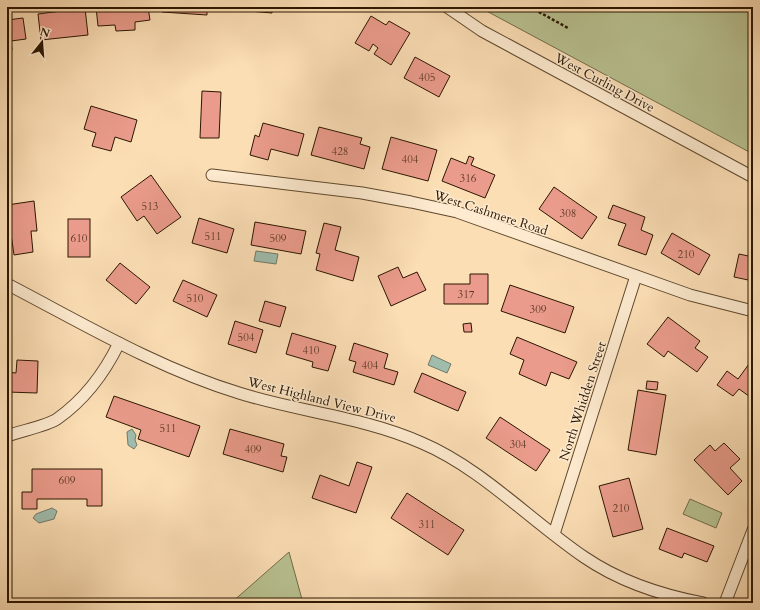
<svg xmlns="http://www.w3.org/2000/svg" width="760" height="610" font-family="Cardo,serif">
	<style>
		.green { fill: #b9c292; stroke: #726c49 }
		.water { fill: #9fbcad; stroke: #717a68 }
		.building { fill: #ea9b8b; stroke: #2b1600 }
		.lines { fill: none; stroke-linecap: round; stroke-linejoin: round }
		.street-casing { stroke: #5f482d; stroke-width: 13 }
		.path { stroke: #2b1600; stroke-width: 2.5; stroke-dasharray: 3 2; stroke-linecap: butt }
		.street { stroke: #fdeacf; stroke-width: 11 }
		.labels { text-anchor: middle; stroke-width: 3; stroke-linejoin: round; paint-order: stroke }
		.number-label { font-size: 11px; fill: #5b3723 }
		.street-label { font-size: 13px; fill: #2b1600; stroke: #fdeacf }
	</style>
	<rect width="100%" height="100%" fill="#fcdeb5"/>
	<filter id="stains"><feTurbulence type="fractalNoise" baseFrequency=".005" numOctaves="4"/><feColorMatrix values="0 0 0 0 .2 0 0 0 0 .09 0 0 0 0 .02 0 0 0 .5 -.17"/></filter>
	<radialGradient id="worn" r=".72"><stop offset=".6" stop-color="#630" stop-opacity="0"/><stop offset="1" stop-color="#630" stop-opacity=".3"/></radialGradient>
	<g class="green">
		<path d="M479,7H753V154Z"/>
		<path d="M690,499L722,513L716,528L683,514Z"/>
		<path d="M289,552L303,603H231Z"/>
	</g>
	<g class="water">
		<path d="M256,251L278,254L276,264L254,261Z"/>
		<path d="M432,355L451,364L447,373L428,365Z"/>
		<path d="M132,429L136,435L135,440L137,445L134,449L128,445L127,432Z"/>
		<path d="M52,508L57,511L54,519L39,523L33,518L36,514Z"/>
	</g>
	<g class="building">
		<path d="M96,7H148L150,20L135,22V30L116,31L115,25L98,26Z"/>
		<path d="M162,7H207V15L162,12Z"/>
		<path d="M226,7H273L272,13L226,9Z"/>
		<path d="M85,8L88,35L41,40L38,14Z"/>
		<path d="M371,16L386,25L389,21L410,33L391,65L374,54L378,48L373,44L369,51L355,43Z"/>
		<path d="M23,18L26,39L11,41L12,50H7V20Z"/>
		<path d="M415,57L450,76L439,97L404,78Z"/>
		<path d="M202,91L221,92L219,138H200Z"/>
		<path d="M91,106L137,120L131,142L115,137L111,151L92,146L96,133L84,129Z"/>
		<path d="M263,123L304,134L298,156L271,149L268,160L250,155L255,135L259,137Z"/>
		<path d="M319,127L362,138L360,144L370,147L364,169L311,155Z"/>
		<path d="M391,137L437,150L428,181L382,169Z"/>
		<path d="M469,156L474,158L471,165L495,175L485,198L442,181L451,158L466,164Z"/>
		<path d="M151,175L181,217L157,234L144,216L137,221L121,197Z"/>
		<path d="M554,187L597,217L582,239L539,209Z"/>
		<path d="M34,201L37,231H31L33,252L14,255L10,227H7V205Z"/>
		<path d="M613,205L645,217L641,230L653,235L646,255L618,245L626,224L608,218Z"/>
		<path d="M199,218L234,229L227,253L192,243Z"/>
		<rect x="68" y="219" width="22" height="38"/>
		<path d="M255,222L306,231L301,254L251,245Z"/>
		<path d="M324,223L341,227L335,250L359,257L353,281L316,270L320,254L316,253Z"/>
		<path d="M672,233L710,255L699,275L661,253Z"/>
		<path d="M739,254L753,257V281L734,277Z"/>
		<path d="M120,263L150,287L136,304L106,280Z"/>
		<path d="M398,267L403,278L417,272L426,290L391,306L378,276Z"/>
		<path d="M470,274H488V304H444V284H470Z"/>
		<path d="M183,280L217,295L207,317L173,301Z"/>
		<path d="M510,285L574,307L565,333L501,311Z"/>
		<path d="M265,301L286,307L280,327L259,321Z"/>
		<path d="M668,317L700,341L695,348L708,357L697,372L668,351L664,357L647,344Z"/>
		<path d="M235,321L263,330L256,353L228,344Z"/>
		<path d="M471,323L472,332H464L463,324Z"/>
		<path d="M292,333L336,346L328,371L312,367L313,362L286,354Z"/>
		<path d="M517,337L577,362L569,379L551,372L546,386L519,374L524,360L510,354Z"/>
		<path d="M354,343L388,354L384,368L398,372L394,385L353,372L356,362L349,360Z"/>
		<path d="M17,360L38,361L37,393L7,392V372L16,373Z"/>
		<path d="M749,364L753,367V399L739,389L733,396L717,385L727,371L738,379Z"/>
		<path d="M422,373L466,392L458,411L414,392Z"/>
		<path d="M647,381L658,382L657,390L646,389Z"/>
		<path d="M638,390L666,395L656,455L628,450Z"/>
		<path d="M114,396L200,426L189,457L138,439L141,430L106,417Z"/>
		<path d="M500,417L550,450L536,471L486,438Z"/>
		<path d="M230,429L284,444L281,456L287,457L283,472L223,454Z"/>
		<path d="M724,443L740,459L730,468L742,481L728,495L694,460L710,445L715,451Z"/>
		<path d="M357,462L372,467L356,513L312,498L320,475L349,486Z"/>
		<path d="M32,469H102V506H87V499H37V509H22V492H32Z"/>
		<path d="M629,478L643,529L613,537L599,486Z"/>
		<path d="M407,493L464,530L448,555L391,518Z"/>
		<path d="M667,528L714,546L707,562L684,553L682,558L659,549Z"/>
	</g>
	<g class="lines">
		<g class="street-casing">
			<g id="street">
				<path d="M447,7L482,31L753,177"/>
				<path d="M212,175L362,193L411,202L457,212L690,295L753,311"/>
				<path d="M7,284C82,323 157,368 239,393C299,412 364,417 422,443C481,468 531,521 584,557C619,581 661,595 703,603"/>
				<path d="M7,436C20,431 47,426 57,419C84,400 105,372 119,343"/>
				<path d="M554,534L636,276"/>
				<path d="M725,603L753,530"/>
			</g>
		</g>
		<path class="path" d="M530,7L568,28"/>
		<use href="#street" class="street"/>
	</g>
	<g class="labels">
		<g class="number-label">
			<text x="427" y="81">405</text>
			<text x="340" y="155">428</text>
			<text x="410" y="163">404</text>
			<text x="468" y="182">316</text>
			<text x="150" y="210">513</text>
			<text x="568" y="217">308</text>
			<text x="213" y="240">511</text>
			<text x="79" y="242">610</text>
			<text x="278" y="242">509</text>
			<text x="686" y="258">210</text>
			<text x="466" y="298">317</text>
			<text x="195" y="302">510</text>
			<text x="538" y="313">309</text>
			<text x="246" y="341">504</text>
			<text x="311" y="354">410</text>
			<text x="370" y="369">404</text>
			<text x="168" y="432">511</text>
			<text x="518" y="448">304</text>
			<text x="253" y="453">409</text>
			<text x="67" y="484">609</text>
			<text x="621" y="512">210</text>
			<text x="427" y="528">311</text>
		</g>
		<g class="street-label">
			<text transform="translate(605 82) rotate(28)" y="5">West Curling Drive</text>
			<text transform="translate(491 212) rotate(18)" y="5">West Cashmere Road</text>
			<text transform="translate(322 399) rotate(14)" y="5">West Highland View Drive</text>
			<text transform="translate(582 401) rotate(-72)" y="5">North Whidden Street</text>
		</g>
	</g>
	<rect width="760" height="610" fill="none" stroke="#fcdeb5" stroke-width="24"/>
	<rect x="8" y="8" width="744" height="594" fill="none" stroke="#2b1600" stroke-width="2"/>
	<rect x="12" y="12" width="736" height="586" fill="none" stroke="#2b1600"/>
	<g transform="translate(42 42) rotate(17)" stroke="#fdeacf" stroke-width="3" paint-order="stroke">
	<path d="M0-3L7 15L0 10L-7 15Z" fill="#2b1600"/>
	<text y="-6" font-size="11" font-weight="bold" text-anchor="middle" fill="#2b1600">N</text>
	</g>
	<rect width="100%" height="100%" filter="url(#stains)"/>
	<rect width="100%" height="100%" fill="url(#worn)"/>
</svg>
